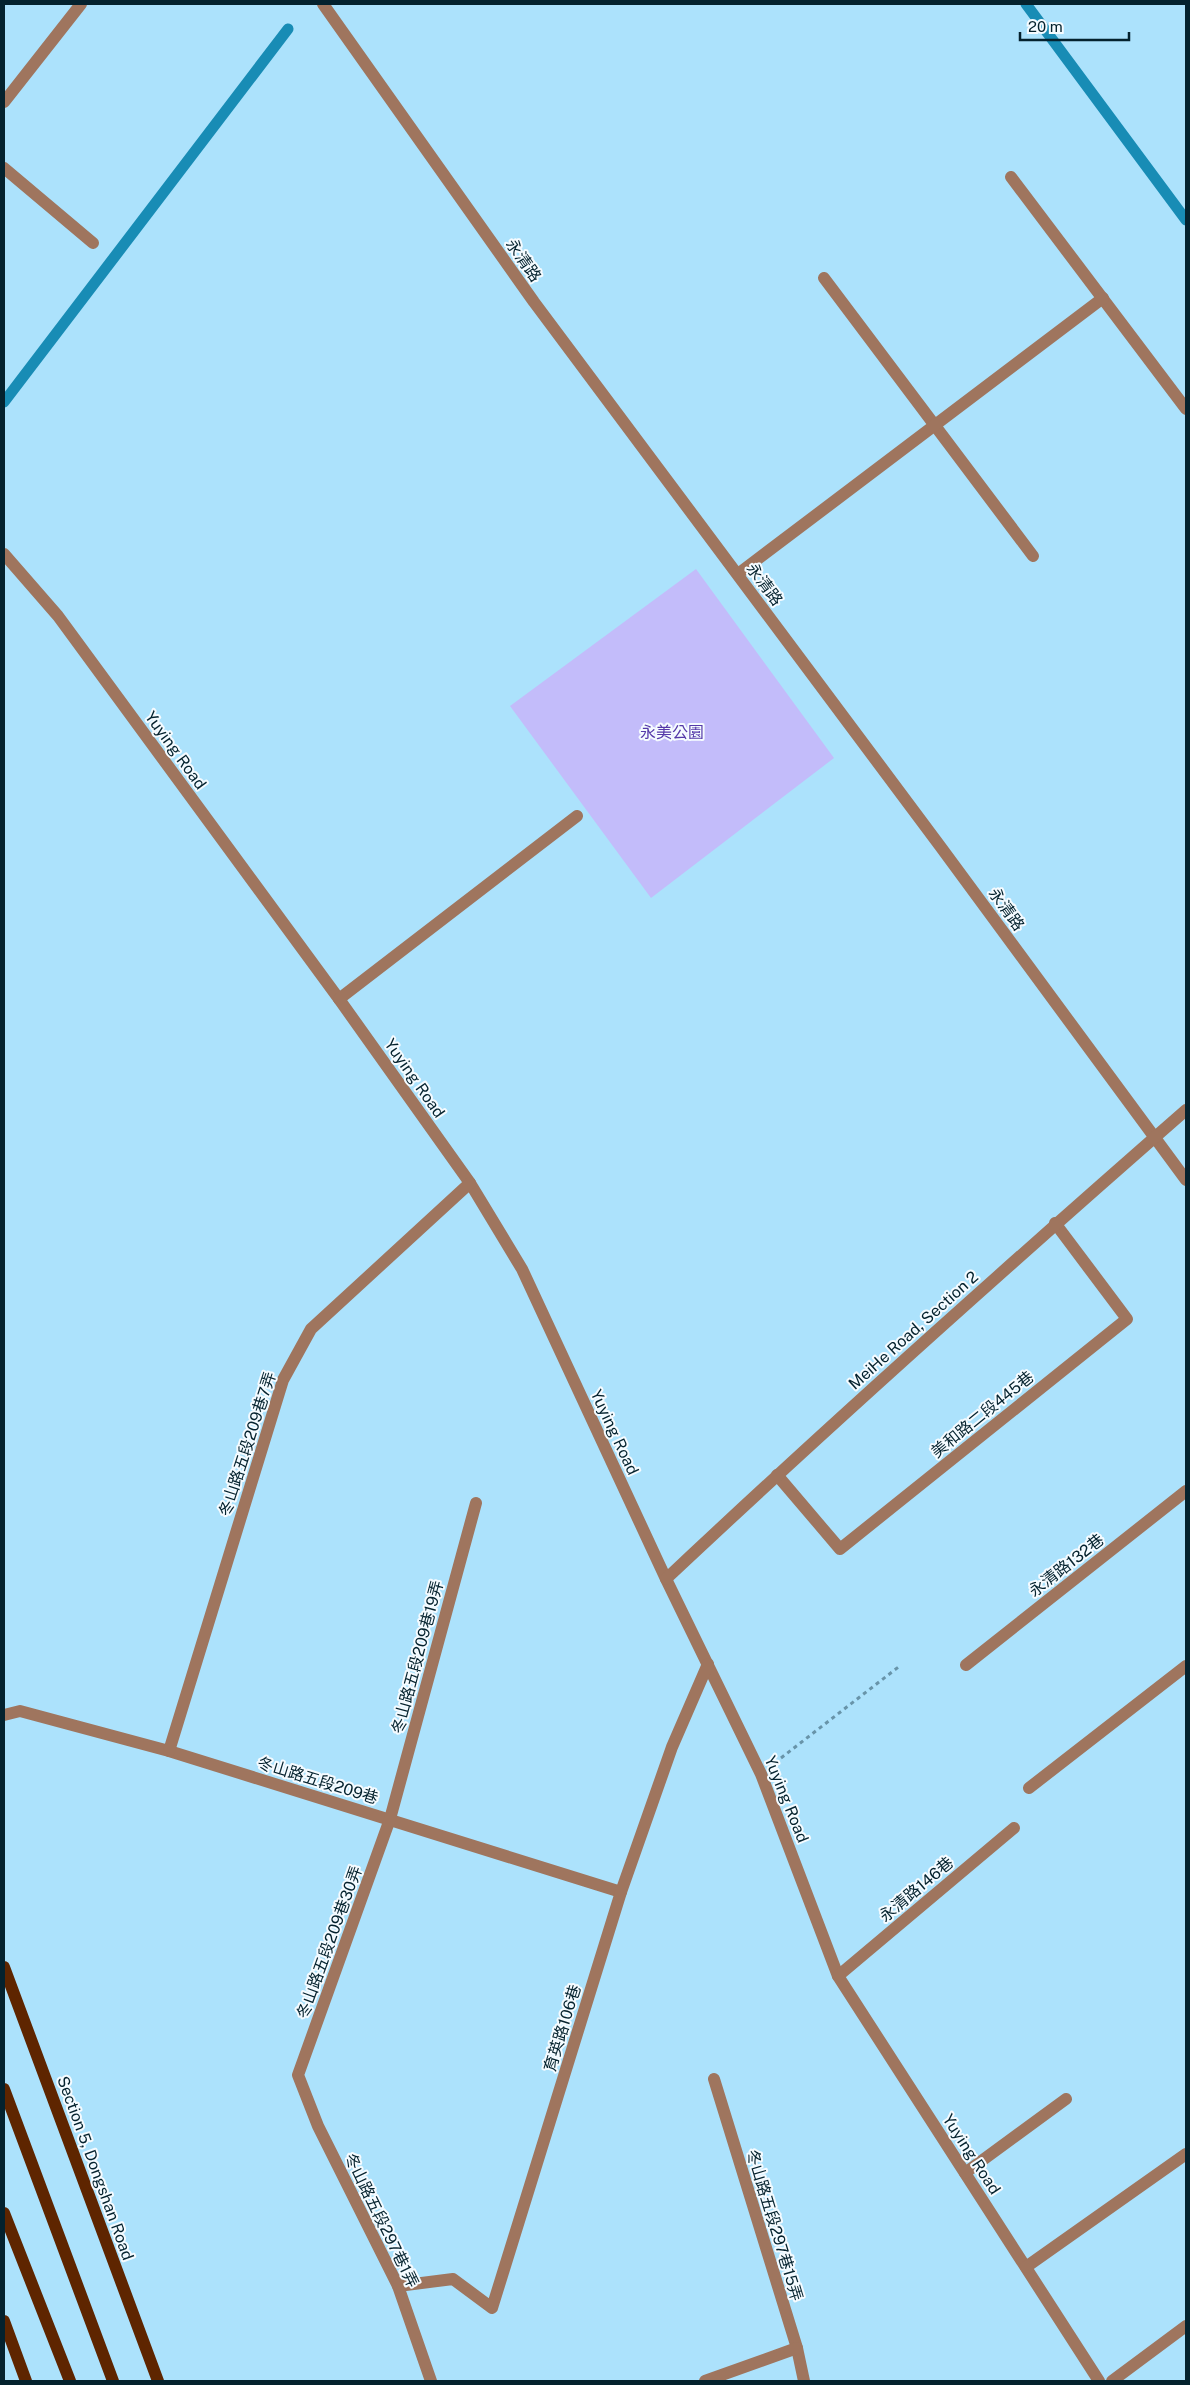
<svg xmlns="http://www.w3.org/2000/svg" width="1190" height="2385" font-family="'Public Sans','Noto Sans TC',sans-serif">
	<style>
		.green { fill: #c3bcfa }
		.lines { fill: none; stroke-linecap: round; stroke-linejoin: round }
		.stream { stroke: #188cb5; stroke-width: 11 }
		.path { stroke: #6894a9; stroke-width: 3; stroke-dasharray: 4 4; stroke-linecap: butt }
		.minor { stroke: #9f755e; stroke-width: 12 }
		.major { stroke: #5e2500; stroke-width: 12 }
		.labels { text-anchor: middle; stroke-width: 4; stroke-linejoin: round; paint-order: stroke }
		.street-label { font-size: 16px; fill: #04222e; stroke: #f5fbff }
		.park-label { font-size: 16px; fill: #5539a9; stroke: #f5fbff }
	</style>
	<rect width="100%" height="100%" fill="#ace2fc"/>
	<path class="green" d="M696,569L834,758L651,898L510,706Z"/>
	<g class="lines">
		<g class="stream">
			<path d="M1026,4L1186,220"/>
			<path d="M4,402L288,29"/>
		</g>
		<path class="path" d="M781,1758L901,1665"/>
		<g class="minor">
			<path d="M323,4L534,302L940,846L1186,1180"/>
			<path d="M4,102L81,4"/>
			<path d="M4,168L93,243"/>
			<path d="M1011,177L1186,409"/>
			<path d="M824,278L1033,556"/>
			<path d="M4,554L58,616L339,999L470,1183L522,1269L666,1579L761,1774L838,1976L1099,2381"/>
			<path d="M738,574L1103,298"/>
			<path d="M339,999L577,816"/>
			<path d="M777,1475L840,1549L1127,1319L1055,1223"/>
			<path d="M666,1579C836,1419 1010,1264 1186,1110"/>
			<path d="M966,1665L1186,1491"/>
			<path d="M4,1715L20,1711L169,1751L621,1892"/>
			<path d="M169,1751L283,1380L311,1329L470,1183"/>
			<path d="M1029,1788L1186,1666"/>
			<path d="M838,1976L1014,1828"/>
			<path d="M714,2079L797,2348L804,2381"/>
			<path d="M965,2173L1066,2099"/>
			<path d="M1026,2267L1186,2154"/>
			<path d="M398,2286L453,2279L492,2308L621,1892L672,1747L708,1664"/>
			<path d="M431,2381L398,2286L318,2126L298,2075L390,1819L476,1503"/>
			<path d="M705,2381L797,2348"/>
			<path d="M1112,2381L1186,2326"/>
		</g>
		<g class="major">
			<path d="M4,1967L158,2381"/>
			<path d="M4,2089L113,2381"/>
			<path d="M4,2213L70,2381"/>
			<path d="M4,2321L26,2381"/>
		</g>
	</g>
	<g class="labels">
		<g class="street-label">
			<text transform="translate(524 260) rotate(55)" y="6">永清路</text>
			<text transform="translate(765 584) rotate(53)" y="6">永清路</text>
			<text transform="translate(176 750) rotate(54)" y="6">Yuying Road</text>
			<text transform="translate(1007 909) rotate(54)" y="6">永清路</text>
			<text transform="translate(415 1078) rotate(55)" y="6">Yuying Road</text>
			<text transform="translate(913 1330) rotate(-42)" y="6">MeiHe Road, Section 2</text>
			<text transform="translate(982 1414) rotate(-39)" y="6">美和路二段445巷</text>
			<text transform="translate(615 1432) rotate(65)" y="6">Yuying Road</text>
			<text transform="translate(247 1444) rotate(-72)" y="6">冬山路五段209巷7弄</text>
			<text transform="translate(1066 1565) rotate(-38)" y="6">永清路132巷</text>
			<text transform="translate(417 1657) rotate(-75)" y="6">冬山路五段209巷19弄</text>
			<text transform="translate(318 1780) rotate(17)" y="6">冬山路五段209巷</text>
			<text transform="translate(787 1799) rotate(68)" y="6">Yuying Road</text>
			<text transform="translate(916 1889) rotate(-40)" y="6">永清路146巷</text>
			<text transform="translate(329 1942) rotate(-70)" y="6">冬山路五段209巷30弄</text>
			<text transform="translate(562 2028) rotate(-73)" y="6">育英路106巷</text>
			<text transform="translate(972 2154) rotate(57)" y="6">Yuying Road</text>
			<text transform="translate(96 2168) rotate(70)" y="6">Section 5, Dongshan Road</text>
			<text transform="translate(382 2220) rotate(64)" y="6">冬山路五段297巷1弄</text>
			<text transform="translate(775 2225) rotate(73)" y="6">冬山路五段297巷15弄</text>
		</g>
		<g class="park-label">
			<text x="672" y="738">永美公園</text>
		</g>
	</g>
	<rect width="1190" height="2385" fill="none" stroke="#04222e" stroke-width="10"/>
	<path d="M1020 32v8h109v-8" fill="none" stroke="#04222e" stroke-width="2.5"/>
	<text x="1028" y="32" font-size="15" fill="#04222e" stroke="#f5fbff" stroke-width="4" paint-order="stroke">20 m</text>
</svg>
